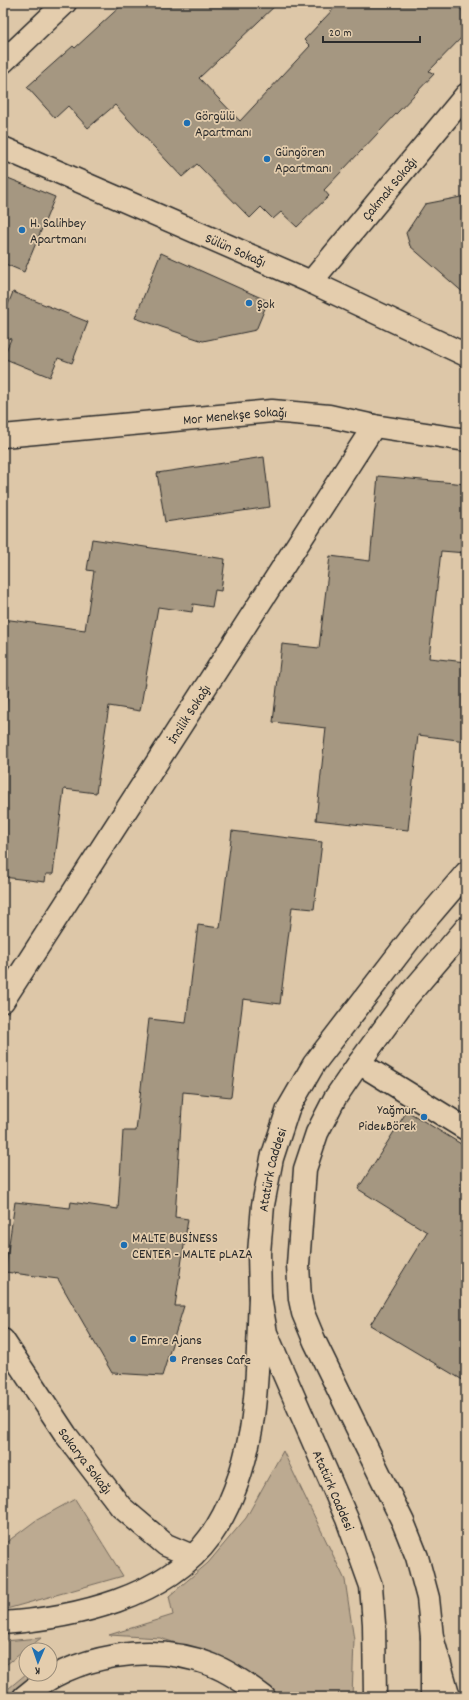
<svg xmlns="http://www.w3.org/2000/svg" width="469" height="1700" font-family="Dekko,sans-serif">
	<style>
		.green { fill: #bcaa91; stroke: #746a5e }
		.building { fill: #a59781; stroke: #2b2b2b }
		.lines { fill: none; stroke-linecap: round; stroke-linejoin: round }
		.minor-casing { stroke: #2b2b2b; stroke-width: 25 }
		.tertiary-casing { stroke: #2b2b2b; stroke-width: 25 }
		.primary-casing { stroke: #2b2b2b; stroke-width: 25 }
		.trunk-casing { stroke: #2b2b2b; stroke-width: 25 }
		.minor { stroke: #e4cdad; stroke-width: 22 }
		.tertiary { stroke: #e4cdad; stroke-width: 22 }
		.primary { stroke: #e4cdad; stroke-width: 22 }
		.trunk { stroke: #e4cdad; stroke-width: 22 }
		.poi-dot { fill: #1f6fb2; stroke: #e4cdad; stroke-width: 1.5 }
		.labels { text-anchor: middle; stroke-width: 3.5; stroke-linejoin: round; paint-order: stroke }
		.poi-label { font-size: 14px; fill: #2b2b2b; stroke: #e4cdad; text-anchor: start }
		.street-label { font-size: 14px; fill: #2b2b2b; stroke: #e4cdad }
	</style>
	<rect width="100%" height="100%" fill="#ddc7a8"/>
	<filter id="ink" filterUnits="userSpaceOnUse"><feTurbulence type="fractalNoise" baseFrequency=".025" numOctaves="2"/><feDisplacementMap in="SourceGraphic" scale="8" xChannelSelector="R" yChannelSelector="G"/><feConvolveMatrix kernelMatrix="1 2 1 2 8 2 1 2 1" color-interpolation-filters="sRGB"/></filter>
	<g filter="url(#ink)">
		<g class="green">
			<path d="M283,1451L345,1580L354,1640L352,1697H276L258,1679L214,1655L160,1638L109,1635L173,1615L169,1596L208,1563L246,1518Z"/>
			<path d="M75,1499L123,1576L3,1610V1545L35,1521Z"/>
			<path d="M41,1638L3,1667V1641Z"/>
			<path d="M26,1674H33L9,1697H3V1693Z"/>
		</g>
		<g class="building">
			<path d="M124,3H278L199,78L240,121L310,46L304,40L339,3H454L466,14V33L429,71L434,74L324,190L329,196L297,227L281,212L273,219L261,207L250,218L197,164L182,177L115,105L88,128L68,106L55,118L27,87L73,46L75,48Z"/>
			<path d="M3,176L55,197L24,272L3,263Z"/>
			<path d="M466,196V295L410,246L406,233L425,204Z"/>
			<path d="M161,253L268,301L256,330L203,341L135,318Z"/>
			<path d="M13,292L88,322L72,363L58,358L50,377L3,358L11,339L3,336V317Z"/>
			<path d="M264,457L270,507L165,522L157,473Z"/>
			<path d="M378,476L466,484V553L441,551L429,658L466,662V741L418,735L408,830L316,820L326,728L273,722L282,644L319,648L330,556L370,561Z"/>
			<path d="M92,539L225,559L221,591L215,590L212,607L193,604L192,612L158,607L140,711L109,706L96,793L64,789L53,874H46L45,882L3,877V726L9,686L3,685V619L85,630L94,571L87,570Z"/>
			<path d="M232,831L322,842L314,909L292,907L280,1004L243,999L231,1097L183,1092L175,1217L188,1219L175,1306H184L162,1376L112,1373L58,1279L5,1272L15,1202L70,1208L71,1202L118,1209L123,1131H136L149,1019L186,1023L198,925L220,928Z"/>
			<path d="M407,1111L466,1147V1382L370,1325L427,1232L358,1189Z"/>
		</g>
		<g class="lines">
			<g class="minor-casing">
				<g id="minor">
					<path d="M3,62L65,3"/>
					<path id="s1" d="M311,282L466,95"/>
					<path id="s2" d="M3,436L272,411L329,416L374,426L466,440"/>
					<path id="s3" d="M3,1001L374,426"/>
					<path d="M359,1063L466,1129"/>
					<path id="s4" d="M3,1340L66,1435L121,1507L166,1545L192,1556"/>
				</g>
			</g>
			<g class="tertiary-casing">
				<g id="tertiary">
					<path id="s5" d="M3,148L311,282L466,355"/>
				</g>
			</g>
			<g class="primary-casing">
				<g id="primary">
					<path id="s6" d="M375,1697L374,1624L371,1586L347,1519L266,1333L260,1297L259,1253L263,1205L272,1158L288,1109L314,1064L414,934L466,873"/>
					<path d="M432,1697V1637L428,1598L417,1557L403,1522L315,1342L303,1313L300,1299L298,1265L305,1169L317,1133L335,1098L359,1063L407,997L466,928"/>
				</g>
			</g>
			<g class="trunk-casing">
				<g id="trunk">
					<path d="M3,1623C73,1618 166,1598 210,1537C232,1506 244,1468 251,1430C258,1387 258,1341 260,1297"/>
					<path d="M432,1637L449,1697"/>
					<path d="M24,1697C72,1655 153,1641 212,1665C230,1672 248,1685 264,1697"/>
				</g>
			</g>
			<use href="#minor" class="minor"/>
			<use href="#tertiary" class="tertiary"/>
			<use href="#primary" class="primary"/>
			<use href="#trunk" class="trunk"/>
		</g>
	</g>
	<g class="poi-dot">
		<circle cx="187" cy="123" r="4"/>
		<circle cx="267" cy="159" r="4"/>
		<circle cx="22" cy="230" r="4"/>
		<circle cx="249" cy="303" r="4"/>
		<circle cx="424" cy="1117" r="4"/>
		<circle cx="124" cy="1245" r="4"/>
		<circle cx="133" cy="1339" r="4"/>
		<circle cx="173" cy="1359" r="4"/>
	</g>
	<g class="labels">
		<g class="poi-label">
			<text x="195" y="120">Görgülü<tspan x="195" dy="16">Apartmanı</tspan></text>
			<text x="275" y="156">Güngören<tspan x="275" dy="16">Apartmanı</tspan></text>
			<text x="30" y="227">H. Salihbey<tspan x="30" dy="16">Apartmanı</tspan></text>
			<text x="257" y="308">Şok</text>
			<text x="416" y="1114" text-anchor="end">Yağmur<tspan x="416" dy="16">Pide&amp;Börek</tspan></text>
			<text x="132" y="1242">MALTE BUSİNESS<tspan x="132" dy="16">CENTER - MALTE pLAZA</tspan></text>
			<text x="141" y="1344">Emre Ajans</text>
			<text x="181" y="1364">Prenses Cafe</text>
		</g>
		<g class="street-label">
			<text dy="5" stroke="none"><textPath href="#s1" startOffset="122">Çakmak Sokağı</textPath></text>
			<text dy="5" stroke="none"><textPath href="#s5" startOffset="254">Sülün Sokağı</textPath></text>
			<text dy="5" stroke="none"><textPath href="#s2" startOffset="233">Mor Menekşe Sokağı</textPath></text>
			<text dy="5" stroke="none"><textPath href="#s3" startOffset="342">İncilik Sokağı</textPath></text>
			<text dy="5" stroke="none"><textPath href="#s6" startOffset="550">Atatürk Caddesi</textPath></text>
			<text dy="5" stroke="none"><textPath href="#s4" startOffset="146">Sakarya Sokağı</textPath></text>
			<text transform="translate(334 1490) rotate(67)" y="5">Atatürk Caddesi</text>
		</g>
	</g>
	<rect width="469" height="1700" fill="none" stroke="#e4cdad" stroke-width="16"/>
	<rect x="8" y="8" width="453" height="1684" fill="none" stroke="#2b2b2b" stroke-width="1.5" filter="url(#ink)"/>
	<g transform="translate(38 1662) rotate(182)"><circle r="19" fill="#e4cdad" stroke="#9a8c79"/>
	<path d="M0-3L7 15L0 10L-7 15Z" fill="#1f6fb2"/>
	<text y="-6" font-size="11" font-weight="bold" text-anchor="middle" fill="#2b2b2b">K</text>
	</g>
	<path d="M323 36v6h97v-6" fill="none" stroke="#2b2b2b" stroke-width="2"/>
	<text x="329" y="36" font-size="12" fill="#2b2b2b" stroke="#e4cdad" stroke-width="3" paint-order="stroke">20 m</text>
</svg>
